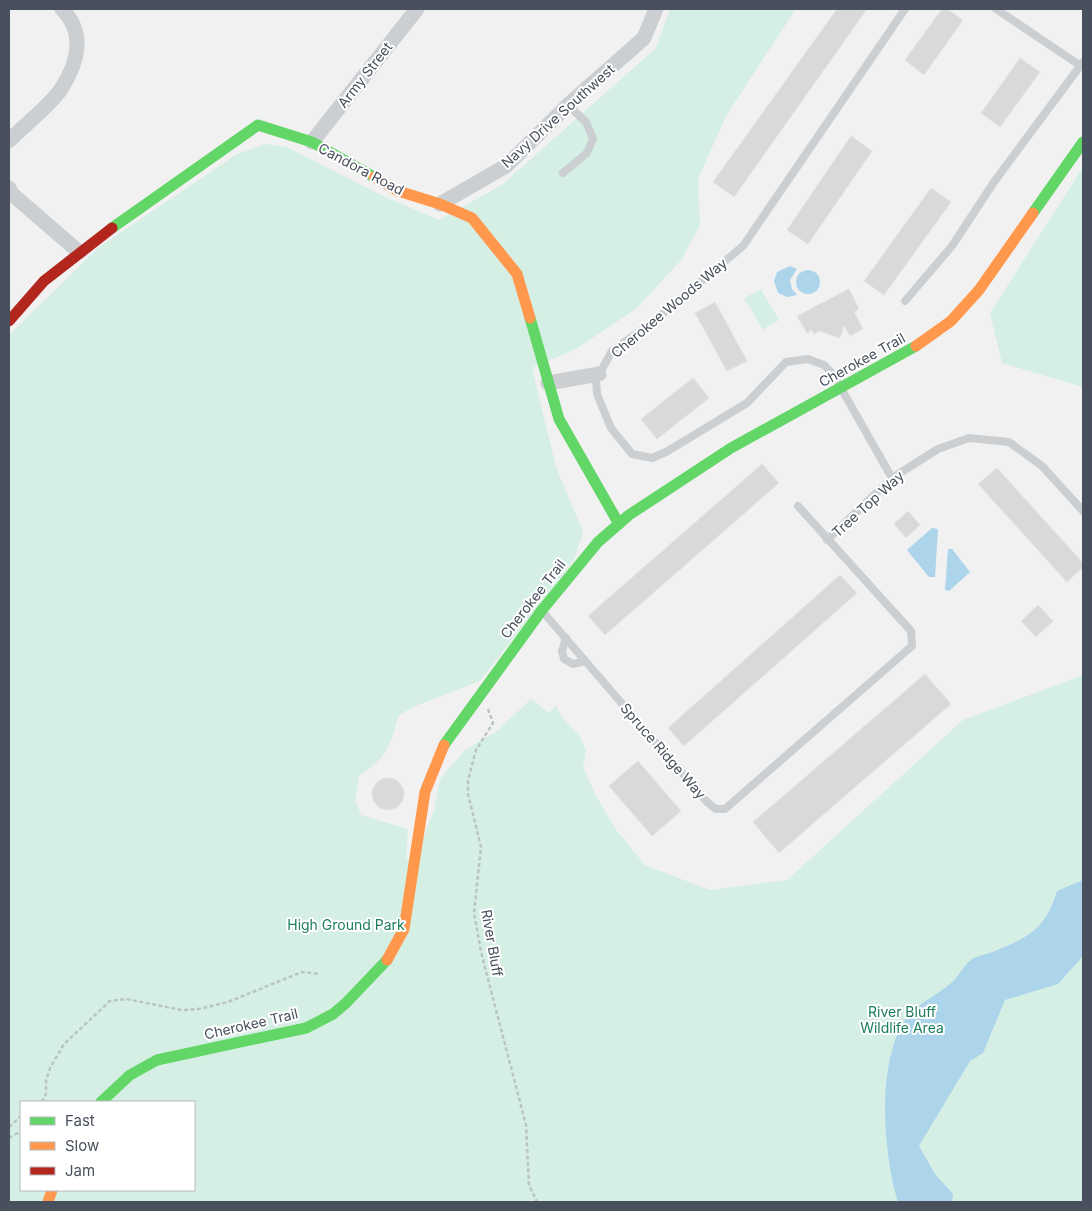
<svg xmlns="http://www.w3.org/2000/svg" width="1092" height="1211" font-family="Inter,sans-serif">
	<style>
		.green { fill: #d6efe4; fill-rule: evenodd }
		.water { fill: #acd4eb }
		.building { fill: #d8d9db; stroke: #e2e3e4 }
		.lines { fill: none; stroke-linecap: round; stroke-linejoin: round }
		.path { stroke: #bac5c3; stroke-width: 2.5; stroke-dasharray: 4 2.5; stroke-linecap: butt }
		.lane { stroke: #cccfd2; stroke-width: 8 }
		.street { stroke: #cccfd2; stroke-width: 15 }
		.fast { stroke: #63d668; stroke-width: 11 }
		.slow { stroke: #ff974d; stroke-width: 11 }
		.jam { stroke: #b3261e; stroke-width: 11 }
		.labels { text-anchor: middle; stroke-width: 4; stroke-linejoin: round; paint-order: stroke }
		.street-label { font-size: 14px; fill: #48505d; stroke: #fff }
		.park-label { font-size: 14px; fill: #1b7d5b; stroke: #fff }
	</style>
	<rect width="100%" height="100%" fill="#f1f1f1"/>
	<g class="green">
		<path d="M670,9H796L727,114L698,179L700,225L682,259L636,309L576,349L532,368L556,467L583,532L574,560L480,681L413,707L399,715C390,746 387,758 359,776L355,800L361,815L408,829L406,858H415L434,810L440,779L464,751L498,730L531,699L549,713L556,706L562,717L580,736L586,750L583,767L596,796L617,831L645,865L710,890L787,880L963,720L1083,675V1202H9V335L99,247L237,154L265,144L287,147L381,195L439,220L503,184L656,48ZM21,1102H194V1190H21Z"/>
		<path d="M1083,167V387L1002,363L990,313Z"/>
		<path d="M761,289L779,320L763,330L744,298Z"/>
	</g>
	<g class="water">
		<path d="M790,266L797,269L790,280L792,289L797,295L787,297L778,293L774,281L777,272Z"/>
		<circle cx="808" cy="282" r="12"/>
		<path d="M932,528L938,529L935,577H929L907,550Z"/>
		<path d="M948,549H952L970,572L949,591L945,590Z"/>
		<path d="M1083,880V956L1058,984L1005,1000L983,1053L970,1061L919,1146L935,1174L953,1194L952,1202H898C883,1153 876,1063 906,1018C914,1006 939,994 951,983C959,977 964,963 974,958C980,955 988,954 995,951C1031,936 1045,929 1057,891Z"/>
	</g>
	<g class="building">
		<path d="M837,9H867L734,197L713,182Z"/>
		<path d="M942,9H947L963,20L924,75L905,60Z"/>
		<path d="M1020,58L1040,72L1000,127L981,113Z"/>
		<path d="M851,136L872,151L808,244L787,230Z"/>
		<path d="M931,188L951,202L884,295L864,281Z"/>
		<path d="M849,289L859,309L854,312L863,329L850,336L844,325L840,338L819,331L814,334L812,330L807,333L797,316Z"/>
		<path d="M715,302L747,361L727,371L695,313Z"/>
		<path d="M693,378L709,398L657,439L641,419Z"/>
		<path d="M762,464L779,483L605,635L588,616Z"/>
		<path d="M997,468L1083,563V567L1067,582L978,484Z"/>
		<path d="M908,511L920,525L906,538L894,524Z"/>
		<path d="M840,575L857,593L684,746L668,728Z"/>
		<path d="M1038,605L1053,621L1036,637L1021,621Z"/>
		<path d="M925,674L951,704L779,853L753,822Z"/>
		<path d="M638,761L681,811L652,836L609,786Z"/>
		<circle cx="388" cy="794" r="16"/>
	</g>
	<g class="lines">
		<g class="path">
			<path d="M488,709L493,723L476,750L468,780V794L481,847L474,913L481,952L526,1125L529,1185L537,1202"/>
			<path d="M42,1102L46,1094V1081L50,1068L64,1044L110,1001L126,999L182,1010L199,1009L228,1002L302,972L320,974"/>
			<path d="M9,1127L21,1116"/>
			<path d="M9,1138L21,1131"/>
		</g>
		<g class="lane">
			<path d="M996,9L1081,66"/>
			<path d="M563,173L587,153L593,139L586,122L568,105"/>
			<path d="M905,301L952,246L994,182L1083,62"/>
			<path d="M892,478L833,374L824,365L808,359L786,362L747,403L666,452L652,458L632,454L611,428L597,394L596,380L612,351L654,321L743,246L905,9"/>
			<path d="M827,540L892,478L938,449L969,438L1009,442L1042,466L1083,511"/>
			<path d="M543,612L707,802L716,809H725L912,646L911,631L798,506"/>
			<path d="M566,638L562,651L564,659L573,664L585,661"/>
		</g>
		<g class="street">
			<path d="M9,141C23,126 51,105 61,89C78,63 86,33 62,9"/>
			<path d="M312,142L417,9"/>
			<path d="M9,188L12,194L79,252"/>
			<path d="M440,204L506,166L568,105L644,38L656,9"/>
			<path d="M548,383L599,374"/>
		</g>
		<g class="fast">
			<path d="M1033,213L1083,142"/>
			<path d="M112,228L258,125L312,142L374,177"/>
			<path d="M530,318L559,419L619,524"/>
			<path d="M444,745L542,610L598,542L629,515L731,448L916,346"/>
			<path d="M101,1102L130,1075L157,1060L306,1028L333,1014L346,1003L387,960"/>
		</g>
		<g class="slow">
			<path d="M374,177L398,191L440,204L472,218L517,274L530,318"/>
			<path d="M916,346L951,321L979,290L1033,213"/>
			<path d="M387,960L404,929L425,792L444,745"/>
			<path d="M48,1202L52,1190"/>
		</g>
		<path class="jam" d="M9,321L44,281L112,228"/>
	</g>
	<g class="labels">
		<g class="street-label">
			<text transform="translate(365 75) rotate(-52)" y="5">Army Street</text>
			<text transform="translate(558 116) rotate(-42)" y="5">Navy Drive Southwest</text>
			<text transform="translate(361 169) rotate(28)" y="5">Candora Road</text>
			<text transform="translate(669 308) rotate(-40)" y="5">Cherokee Woods Way</text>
			<text transform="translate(862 360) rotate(-29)" y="5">Cherokee Trail</text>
			<text transform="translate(868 504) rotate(-42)" y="5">Tree Top Way</text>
			<text transform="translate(533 599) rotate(-52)" y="5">Cherokee Trail</text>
			<text transform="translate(663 751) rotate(49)" y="5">Spruce Ridge Way</text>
			<text transform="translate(492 943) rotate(80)" y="5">River Bluff</text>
			<text transform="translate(251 1024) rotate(-13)" y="5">Cherokee Trail</text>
		</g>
		<g class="park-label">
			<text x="346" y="930">High Ground Park</text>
			<text x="902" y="1017">River Bluff<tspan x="902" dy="16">Wildlife Area</tspan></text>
		</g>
	</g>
	<rect width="1092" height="1211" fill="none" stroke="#48505d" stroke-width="20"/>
	<rect x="20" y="1101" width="175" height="90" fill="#ffffff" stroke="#b6b9be"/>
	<rect x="30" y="1117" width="25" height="8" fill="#63d668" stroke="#b6b9be"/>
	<text x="65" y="1126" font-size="15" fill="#48505d">Fast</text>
	<rect x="30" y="1142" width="25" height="8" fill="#ff974d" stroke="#b6b9be"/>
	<text x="65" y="1151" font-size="15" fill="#48505d">Slow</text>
	<rect x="30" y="1167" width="25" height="8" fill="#b3261e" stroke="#b6b9be"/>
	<text x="65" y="1176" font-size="15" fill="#48505d">Jam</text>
</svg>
